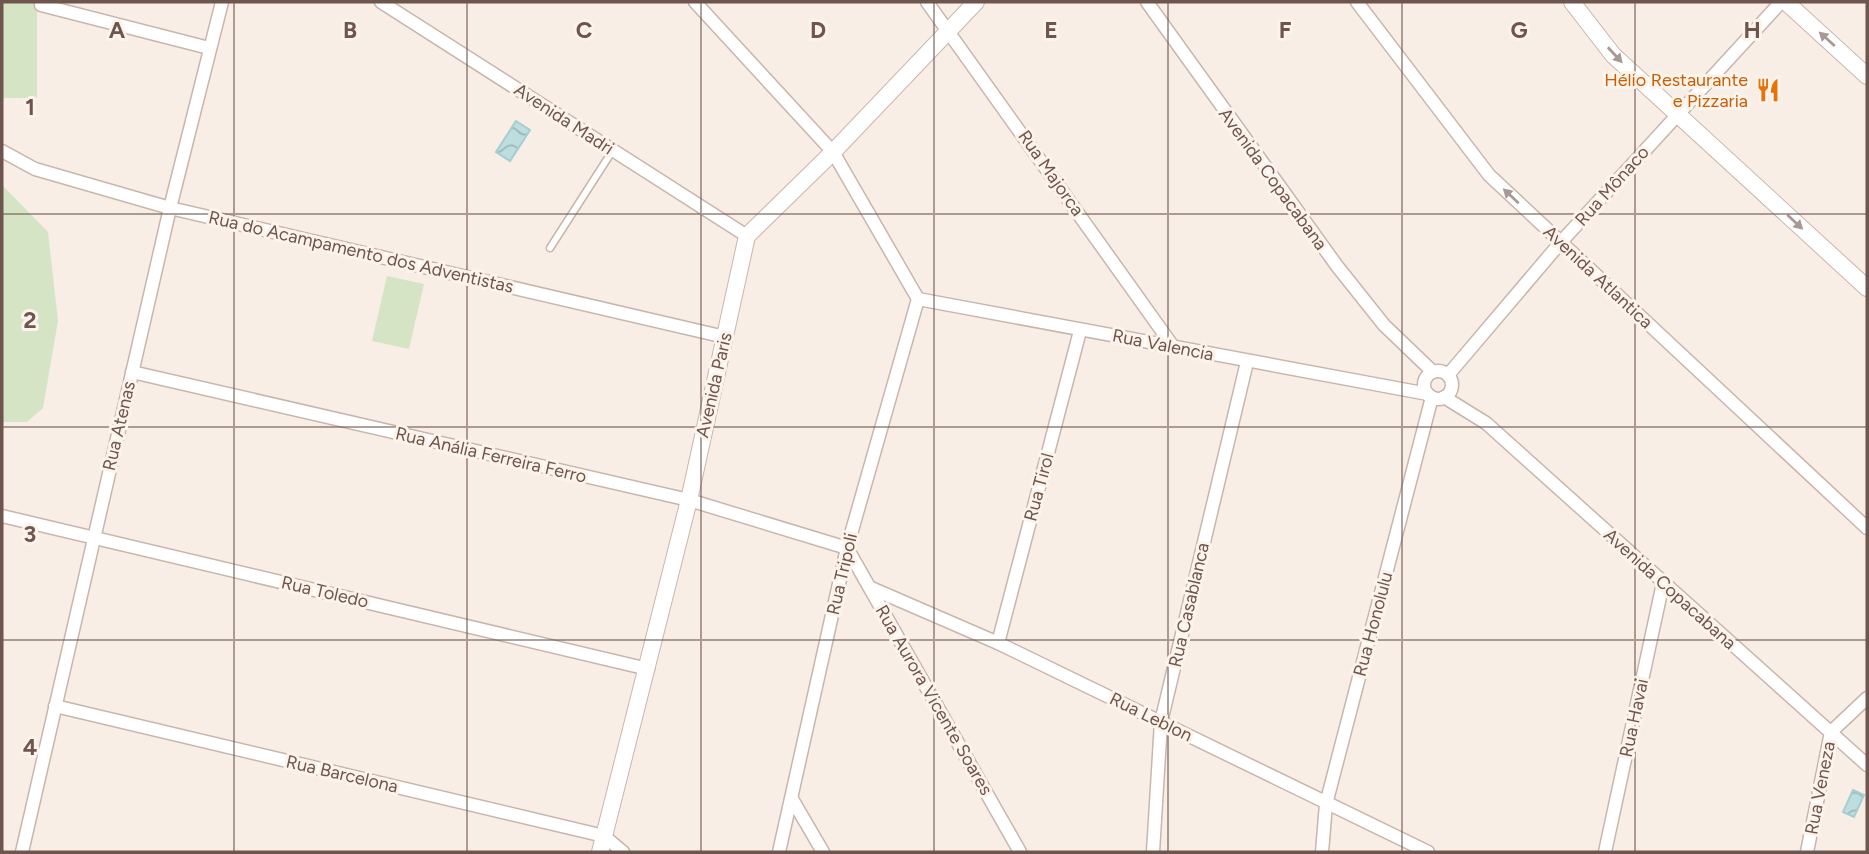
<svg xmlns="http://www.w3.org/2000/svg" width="1869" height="854" font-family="Figtree,sans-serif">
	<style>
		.grass { fill: #d5e4c5 }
		.water { fill: url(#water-waves); stroke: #a4cecf; stroke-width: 2 }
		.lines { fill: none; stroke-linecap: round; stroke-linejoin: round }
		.service-casing { stroke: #c8b6ad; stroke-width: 9 }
		.minor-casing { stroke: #c8b6ad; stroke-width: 15 }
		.tertiary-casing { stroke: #c8b6ad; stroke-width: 18 }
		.service { stroke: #fff; stroke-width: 6 }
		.minor { stroke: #fff; stroke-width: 12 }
		.tertiary { stroke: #fff; stroke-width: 16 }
		.oneway { fill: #a89995 }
		.grid { fill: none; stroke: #6e554e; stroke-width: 2; stroke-opacity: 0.55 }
		.labels { text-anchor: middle; stroke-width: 6; stroke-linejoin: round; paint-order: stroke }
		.food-label { font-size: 18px; fill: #c56008; stroke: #fcf3ea; text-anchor: end }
		.street-label { font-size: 18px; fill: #6e554e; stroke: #fcf3ea }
		.grid-label { font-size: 23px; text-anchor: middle; font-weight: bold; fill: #6e554e; stroke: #fcf3ea; stroke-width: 6; stroke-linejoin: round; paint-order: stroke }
	</style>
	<defs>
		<pattern id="water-waves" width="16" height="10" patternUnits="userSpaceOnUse" patternTransform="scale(1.75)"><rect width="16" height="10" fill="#bcdedf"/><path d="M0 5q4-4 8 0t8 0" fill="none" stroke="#9db7b7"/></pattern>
	</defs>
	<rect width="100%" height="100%" fill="#f9eee5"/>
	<g class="grass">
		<rect x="2" y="2" width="35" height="96"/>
		<path d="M2,185L48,232L58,321L43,408L27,422H2Z"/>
		<path d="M387,276L424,284L409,349L372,341Z"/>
	</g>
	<g class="water">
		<path d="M516,121L530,130L510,161L496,152Z"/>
		<path d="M1853,790L1864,795L1854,817L1843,812Z"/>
	</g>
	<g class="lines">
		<g class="service-casing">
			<path id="service" d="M550,248L613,150"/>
		</g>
		<g class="minor-casing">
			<g id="minor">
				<path d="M381,2L747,236"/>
				<path d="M695,2L833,152L918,299"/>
				<path d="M927,2L1172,345"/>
				<path d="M1147,2L1337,266L1384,325L1433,372"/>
				<path d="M1357,2L1489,175L1867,528"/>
				<path d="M41,5L209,48"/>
				<path d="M2,151L35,169L170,208L725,337"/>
				<path d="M918,299L1428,394"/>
				<circle cx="1438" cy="385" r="14"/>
				<path d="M132,372L689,500L847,548L1020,852"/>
				<path d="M1448,375L1561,242L1781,2"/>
				<path d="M1444,397L1486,423L1867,765"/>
				<path d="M2,516L648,669"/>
				<path d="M871,588L998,643L1428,852"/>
				<path d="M998,643L1080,331"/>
				<path d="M55,706L604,836L623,852"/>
				<path d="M792,799L823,852"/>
				<path d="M22,852L170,208L222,2"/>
				<path d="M779,852L847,548L918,299"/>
				<path d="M1153,852L1161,722L1247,362"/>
				<path d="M1322,852L1326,804L1432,397"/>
				<path d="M1605,852L1663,583"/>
				<path d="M1807,852L1831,732L1867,698"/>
			</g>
		</g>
		<g class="tertiary-casing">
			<g id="tertiary">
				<path d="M1572,2L1613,55L1867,288"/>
				<path d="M1786,2L1867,76"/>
				<path d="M600,852L689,500L747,236L833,152L976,2"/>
			</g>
		</g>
		<use href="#service" class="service"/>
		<use href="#minor" class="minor"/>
		<use href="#tertiary" class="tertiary"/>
	</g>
	<defs><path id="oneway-solid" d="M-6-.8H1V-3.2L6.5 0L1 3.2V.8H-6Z" transform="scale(1.75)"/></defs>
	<g class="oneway">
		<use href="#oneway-solid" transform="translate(1827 39) rotate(-138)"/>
		<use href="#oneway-solid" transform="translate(1615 55) rotate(47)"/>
		<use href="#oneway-solid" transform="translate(1511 196) rotate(-137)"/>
		<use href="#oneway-solid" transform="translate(1795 222) rotate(43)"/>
	</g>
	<path class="grid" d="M234,2V852M467,2V852M701,2V852M934,2V852M1168,2V852M1402,2V852M1635,2V852M2,214H1867M2,427H1867M2,640H1867"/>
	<defs>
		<g id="restaurant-bare" transform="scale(1.89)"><path d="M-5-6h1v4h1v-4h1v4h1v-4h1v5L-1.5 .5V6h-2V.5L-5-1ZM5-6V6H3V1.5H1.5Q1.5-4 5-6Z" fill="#e8710a" stroke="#fcf3ea" stroke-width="2.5" paint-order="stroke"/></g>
	</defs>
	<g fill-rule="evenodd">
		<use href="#restaurant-bare" x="1768" y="90"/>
	</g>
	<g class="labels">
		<g class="food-label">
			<text x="1748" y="86">Hélio Restaurante<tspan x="1748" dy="21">e Pizzaria</tspan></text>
		</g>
		<g class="street-label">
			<text transform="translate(564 119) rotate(33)" y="6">Avenida Madri</text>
			<text transform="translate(1051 173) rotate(55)" y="6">Rua Majorca</text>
			<text transform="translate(1273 179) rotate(54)" y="6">Avenida Copacabana</text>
			<text transform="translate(1612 186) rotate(-48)" y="6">Rua Mônaco</text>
			<text transform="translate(361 252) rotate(13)" y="6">Rua do Acampamento dos Adventistas</text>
			<text transform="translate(1598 277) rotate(43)" y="6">Avenida Atlantica</text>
			<text transform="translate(1163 345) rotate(11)" y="6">Rua Valencia</text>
			<text transform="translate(714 385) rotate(-77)" y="6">Avenida Paris</text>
			<text transform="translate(119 426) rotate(-77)" y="6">Rua Atenas</text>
			<text transform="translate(491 455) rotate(13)" y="6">Rua Anália Ferreira Ferro</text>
			<text transform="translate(1039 487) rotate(-75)" y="6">Rua Tirol</text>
			<text transform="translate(842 574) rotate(-77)" y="6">Rua Tripoli</text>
			<text transform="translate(1670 589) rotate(42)" y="6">Avenida Copacabana</text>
			<text transform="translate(325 592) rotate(13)" y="6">Rua Toledo</text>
			<text transform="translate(1189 605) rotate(-77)" y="6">Rua Casablanca</text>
			<text transform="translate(1373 624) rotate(-75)" y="6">Rua Honolulu</text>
			<text transform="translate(934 700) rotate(60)" y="6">Rua Aurora Vicente Soares</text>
			<text transform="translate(1151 717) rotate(26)" y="6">Rua Leblon</text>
			<text transform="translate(1634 718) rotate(-78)" y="6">Rua Havai</text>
			<text transform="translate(342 774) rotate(13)" y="6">Rua Barcelona</text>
			<text transform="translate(1820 788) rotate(-79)" y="6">Rua Veneza</text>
		</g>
	</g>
	<g class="grid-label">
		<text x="117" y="38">A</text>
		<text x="350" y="38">B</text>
		<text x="584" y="38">C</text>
		<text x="818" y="38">D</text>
		<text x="1051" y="38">E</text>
		<text x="1285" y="38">F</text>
		<text x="1519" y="38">G</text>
		<text x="1752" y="38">H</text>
		<text x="30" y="115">1</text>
		<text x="30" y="328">2</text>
		<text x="30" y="542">3</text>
		<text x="30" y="755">4</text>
	</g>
	<rect width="1869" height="854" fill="none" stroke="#6e554e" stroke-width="7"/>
</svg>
